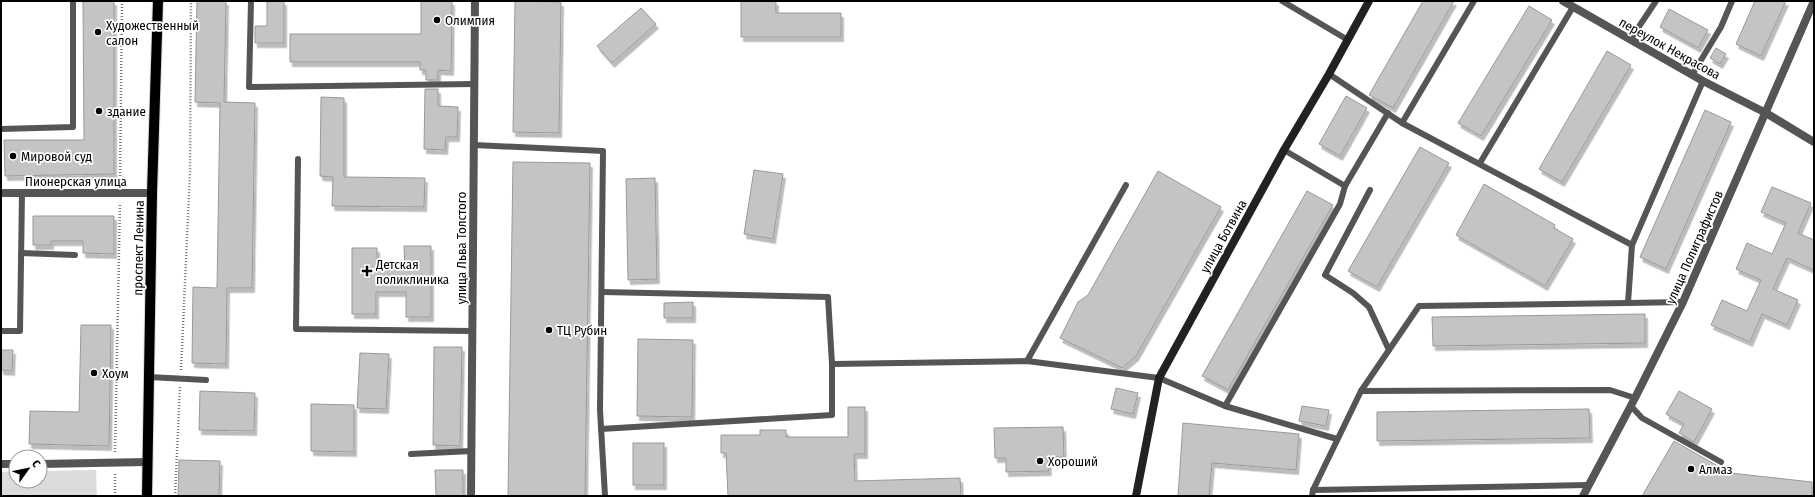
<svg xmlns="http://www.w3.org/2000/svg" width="1815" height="497" font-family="'Fira Sans Condensed',sans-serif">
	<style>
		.green { fill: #dcdcdc }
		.building { fill: #c4c4c4; stroke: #999; filter: url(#shadow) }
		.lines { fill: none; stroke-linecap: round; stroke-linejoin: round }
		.primary-casing { stroke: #dbdbdb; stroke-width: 12 }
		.path { stroke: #777; stroke-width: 2.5; stroke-dasharray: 1 2; stroke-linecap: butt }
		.service { stroke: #555; stroke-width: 6 }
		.minor { stroke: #555; stroke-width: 8 }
		.secondary { stroke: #222; stroke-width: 8 }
		.primary { stroke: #000; stroke-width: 10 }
		.poi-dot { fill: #000; stroke: #fff; stroke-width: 1.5 }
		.labels { text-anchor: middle; stroke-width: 3.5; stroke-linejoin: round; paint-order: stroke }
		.poi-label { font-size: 13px; fill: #000; stroke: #fff; text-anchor: start }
		.street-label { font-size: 13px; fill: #000; stroke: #fff }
	</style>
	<defs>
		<filter id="shadow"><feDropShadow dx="2.5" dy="4.5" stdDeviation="0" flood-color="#0004"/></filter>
	</defs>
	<rect width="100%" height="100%" fill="#fff"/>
	<path class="green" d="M96,470L97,496H1V472L16,471V481H40V471Z"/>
	<g class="building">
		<path d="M83,1H114V174L5,176L4,140H84Z"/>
		<path d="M197,1H226L224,102L255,103L252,288H227L226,364L192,363L193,287L217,288L220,103L195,102Z"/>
		<path d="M267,1H284V43H255V26H267Z"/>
		<path d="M421,1H452L451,71L438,70V80H426V70H420V62H290V34H421Z"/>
		<path d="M515,1L561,2L559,133L513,132Z"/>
		<path d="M741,1H776V13H841V37H741Z"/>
		<path d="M1423,1H1454L1393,108L1369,95Z"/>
		<path d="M1755,1H1786L1761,56L1736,44Z"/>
		<path d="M1529,6L1552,20L1481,136L1458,123Z"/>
		<path d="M641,8L656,24L612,63L597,46Z"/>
		<path d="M1669,9L1708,30L1698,48L1660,27Z"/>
		<path d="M1716,48L1726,54L1720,64L1710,58Z"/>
		<path d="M1607,51L1631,65L1562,182L1539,169Z"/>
		<path d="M425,89H438V106L458,107L457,137H446L445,150L424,149Z"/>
		<path d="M1346,96L1367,108L1340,156L1319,144Z"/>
		<path d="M321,97L344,98V177L425,178L424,207L332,206L333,177L320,176Z"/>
		<path d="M1705,110L1731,122L1666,269L1640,257Z"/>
		<path d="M1420,147L1449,163L1377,287L1348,271Z"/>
		<path d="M513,162L590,163L585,496H508Z"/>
		<path d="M754,170L783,174L773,239L744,234Z"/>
		<path d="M1158,171L1221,207L1136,356L1122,368L1060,338L1078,302L1088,295Z"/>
		<path d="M655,178L657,279L628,280L626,179Z"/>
		<path d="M1484,184L1555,225L1554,228L1573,239L1545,286L1456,235Z"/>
		<path d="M1772,187L1811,203L1798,233L1814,240V270L1787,258L1773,289L1798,300L1787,325L1762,314L1750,342L1711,325L1722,300L1747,311L1761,280L1736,269L1747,243L1772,254L1786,223L1761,212Z"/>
		<path d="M1307,191L1333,205L1228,390L1202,376Z"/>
		<path d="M33,216H114V254L83,253V241H51V245H33Z"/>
		<path d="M404,246H431V317H406V292H376V314H352V248H377V270H405Z"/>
		<path d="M693,302V318H664V303Z"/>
		<path d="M1645,314V343L1433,346L1432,317Z"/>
		<path d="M81,325H111L109,446L29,444L30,411L79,412Z"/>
		<path d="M638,339L693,340L692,417L637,416Z"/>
		<path d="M434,347H462L460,446L433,445Z"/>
		<path d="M1,350H13L12,371L1,370Z"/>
		<path d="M360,353L389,354L386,409L357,408Z"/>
		<path d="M1116,388L1138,393L1133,414L1111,409Z"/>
		<path d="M200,391L255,393L254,431L199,430Z"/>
		<path d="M1679,391L1712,409L1694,442L1679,433L1684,424L1666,414Z"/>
		<path d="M311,404L354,405V452L311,451Z"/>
		<path d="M1302,406L1329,410L1326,426L1299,421Z"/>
		<path d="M848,407H865V454H854L855,481L960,478L961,496H728L726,453H721V435H760V430H786V437H848Z"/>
		<path d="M1589,409L1590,438L1377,441V412Z"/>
		<path d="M1183,423L1299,434L1296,470L1212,463L1209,496H1178Z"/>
		<path d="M1063,427L1064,457H1048L1049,471L1006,472V458H995L994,428Z"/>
		<path d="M1674,441L1730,473L1812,482V496H1642Z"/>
		<rect x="633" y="443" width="31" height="42"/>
		<path d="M179,460L220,461L219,496H178Z"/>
		<path d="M435,470H463V496H436Z"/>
	</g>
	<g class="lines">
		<g class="primary-casing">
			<path id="primary" d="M147,496L152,193L158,1"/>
		</g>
		<g class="path">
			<path d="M120,182L122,1"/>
			<path d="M181,370L190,172L191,1"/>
			<path d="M115,452L120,203"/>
			<path d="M115,496V473"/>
			<path d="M175,496L180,387"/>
		</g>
		<g class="service">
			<path d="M251,1L249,87L474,84"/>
			<path d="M1282,1L1348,40"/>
			<path d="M1630,40L1656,1"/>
			<path d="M1329,74L1402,123L1632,245"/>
			<path d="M1692,75L1721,27L1732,1"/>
			<path d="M1402,123L1474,1"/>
			<path d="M1,129L73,127V1"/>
			<path d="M474,145L603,151L600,410L605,496"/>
			<path d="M1284,150L1345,186"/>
			<path d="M298,159L296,329L472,331"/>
			<path d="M1480,163L1573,7"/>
			<path d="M1370,190L1325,275L1353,293L1369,307L1389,350"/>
			<path d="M21,253L75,255"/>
			<path d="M602,292L828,297L832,364L1027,361L1159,378L1225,406L1337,439"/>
			<path d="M1683,302L1628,303L1632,245L1703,81"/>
			<path d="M1,331H20L22,193"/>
			<path d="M1027,361L1126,185"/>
			<path d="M149,377L206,380"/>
			<path d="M1361,391L1610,390L1635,398"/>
			<path d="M1225,406L1340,204L1345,186L1388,113"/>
			<path d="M1631,406L1642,418L1721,462"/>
			<path d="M601,429L832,415V364"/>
			<path d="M411,454L471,451"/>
			<path d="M1313,490L1588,485"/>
			<path d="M1312,496L1313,490L1361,391L1419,306L1628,303"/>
		</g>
		<g class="minor">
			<path d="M1563,1L1703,81L1766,113L1814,142"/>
			<path d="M1,193H152"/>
			<path d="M1,464H16"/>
			<path d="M40,464L147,462"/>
			<path d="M471,496L475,1"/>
			<path d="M1583,496L1635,398L1683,302L1814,1"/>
		</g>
		<path class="secondary" d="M1136,496L1159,378L1284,150L1329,74L1369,1"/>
		<use href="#primary" class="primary"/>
	</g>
	<g class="poi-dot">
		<circle cx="437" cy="20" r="4"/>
		<circle cx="98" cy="32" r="4"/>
		<circle cx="99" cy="111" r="4"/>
		<circle cx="13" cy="156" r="4"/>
		<path d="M365 265h4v4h4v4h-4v4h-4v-4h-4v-4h4z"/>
		<circle cx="549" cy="330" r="4"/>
		<circle cx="94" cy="373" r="4"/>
		<circle cx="1040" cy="461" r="4"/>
		<circle cx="1691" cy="469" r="4"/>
	</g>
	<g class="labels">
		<g class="poi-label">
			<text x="445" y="25">Олимпия</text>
			<text x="106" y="30">Художественный<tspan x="106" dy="15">салон</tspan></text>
			<text x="107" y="116">здание</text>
			<text x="21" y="161">Мировой суд</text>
			<text x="376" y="269">Детская<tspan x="376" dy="15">поликлиника</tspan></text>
			<text x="557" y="335">ТЦ Рубин</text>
			<text x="102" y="378">Хоум</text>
			<text x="1048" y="466">Хороший</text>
			<text x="1699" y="474">Алмаз</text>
		</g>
		<g class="street-label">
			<text transform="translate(1670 48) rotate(29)" y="5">переулок Некрасова</text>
			<text x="76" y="186">Пионерская улица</text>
			<text transform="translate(1223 236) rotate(-61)" y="5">улица Ботвина</text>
			<text transform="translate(1694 247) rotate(-66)" y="5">улица Полиграфистов</text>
			<text transform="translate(138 248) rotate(-89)" y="5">проспект Ленина</text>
			<text transform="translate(461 248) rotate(-90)" y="5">улица Льва Толстого</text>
		</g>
	</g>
	<rect width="1815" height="497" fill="none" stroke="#000000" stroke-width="4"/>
	<g transform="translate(28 469) rotate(57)"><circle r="19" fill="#ffffff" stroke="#999999"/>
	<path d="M0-3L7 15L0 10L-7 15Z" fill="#000000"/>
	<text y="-6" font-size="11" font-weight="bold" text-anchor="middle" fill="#000000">С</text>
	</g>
</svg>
